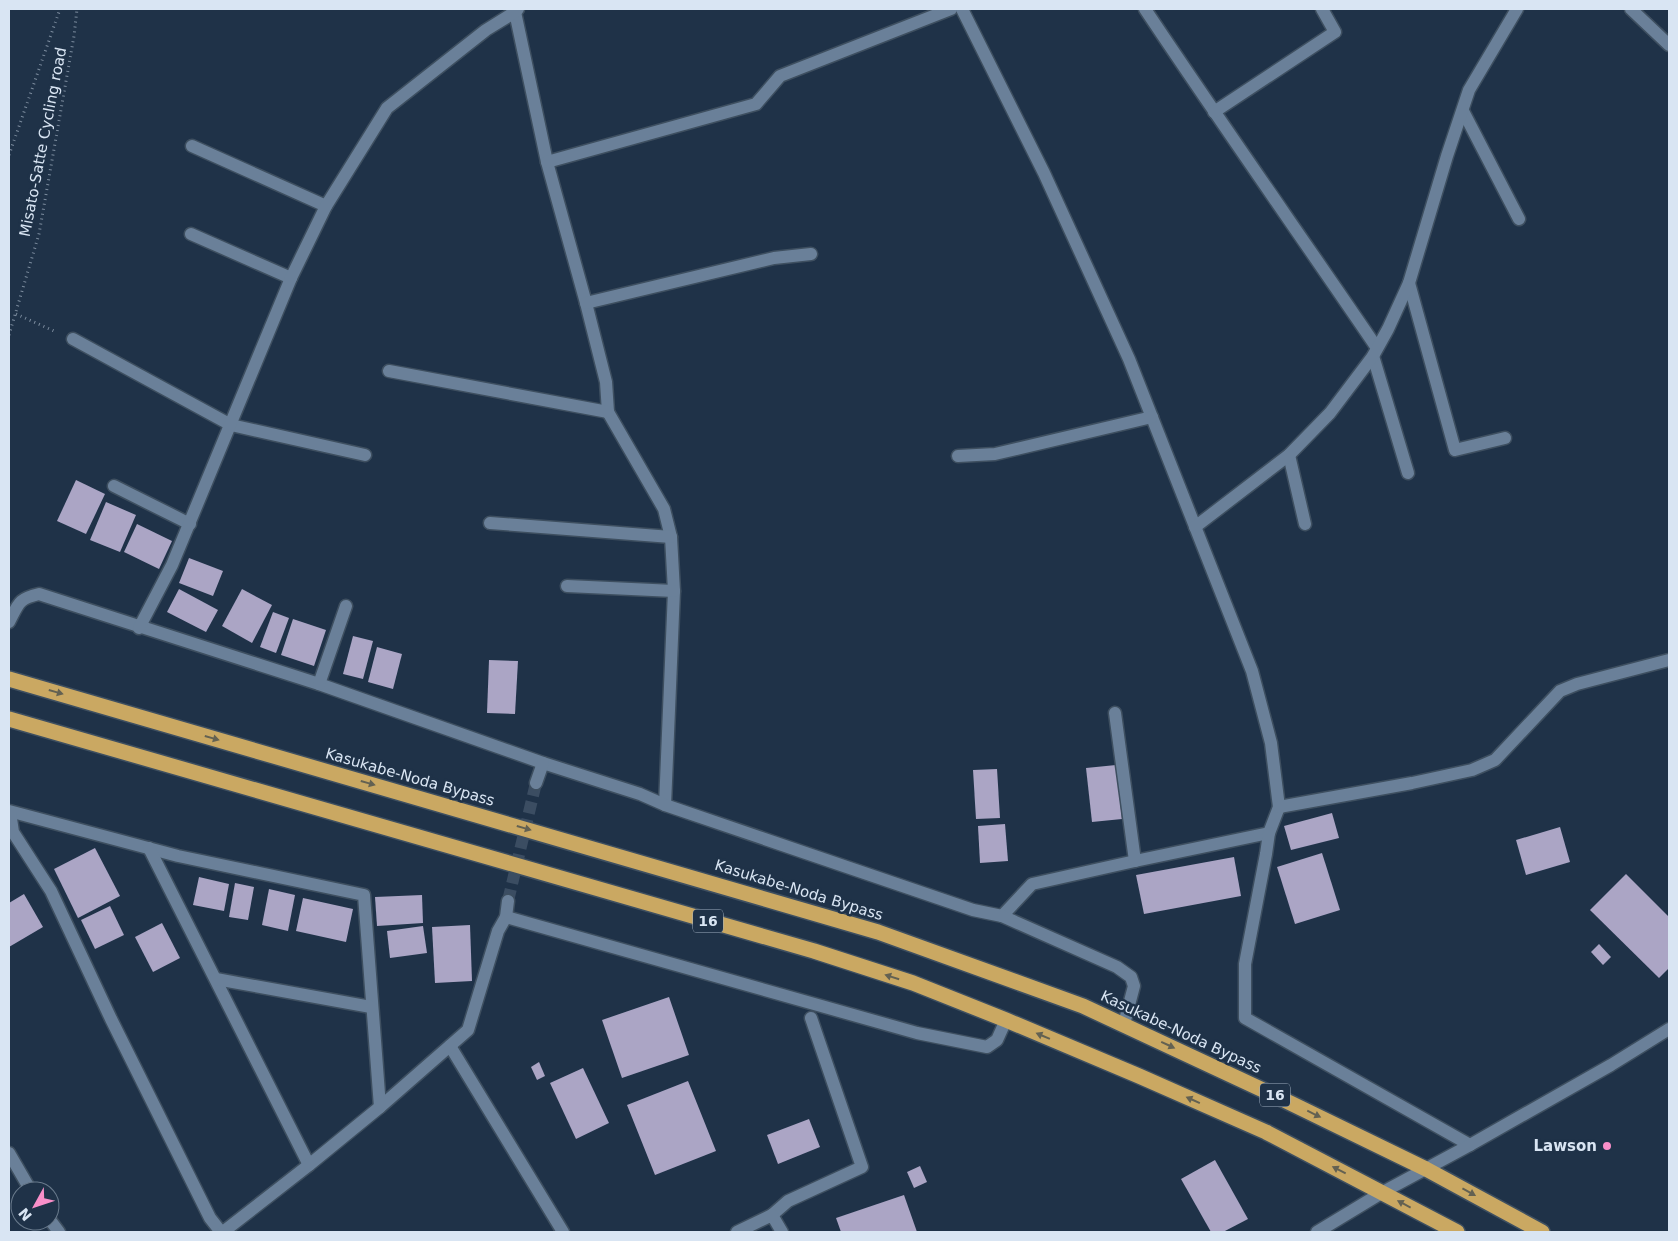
<svg xmlns="http://www.w3.org/2000/svg" width="1678" height="1241" font-family="'DejaVu Sans',sans-serif">
	<style>
		.building { fill: #aba5c5 }
		.lines { fill: none; stroke-linecap: round; stroke-linejoin: round }
		.minor-tunnel { stroke: #3b4d62; stroke-width: 12; stroke-dasharray: 12 6; stroke-linecap: butt }
		.minor-casing { stroke: #3e4f60; stroke-width: 15 }
		.highway-casing { stroke: #3e4f60; stroke-width: 18 }
		.path { stroke: #7c8c9e; stroke-width: 3; stroke-dasharray: 1 4; stroke-linecap: butt }
		.minor { stroke: #6a8099; stroke-width: 12 }
		.highway { stroke: #caa862; stroke-width: 15 }
		.oneway { fill: #636152 }
		.poi-dot { fill: #f98fc9; stroke: #1f3248; stroke-width: 2 }
		.labels { text-anchor: middle; stroke-width: 5; stroke-linejoin: round; paint-order: stroke }
		.shield { fill: #1f3248; stroke: #a1afc0; stroke-width: 1 }
		.shield-label { font-size: 14px; font-weight: bold; fill: #d9e5f3 }
		.street-label { font-size: 15px; fill: #d9e5f3; stroke: #1f3248 }
		.poi-label { font-size: 15px; font-weight: bold; fill: #d9e5f3; stroke: #1f3248; text-anchor: end }
	</style>
	<rect width="100%" height="100%" fill="#1f3248"/>
	<g class="building">
		<path d="M76,480L105,494L86,534L57,521Z"/>
		<path d="M106,502L136,515L120,552L90,540Z"/>
		<path d="M137,524L172,541L159,569L124,552Z"/>
		<path d="M189,558L223,571L213,596L179,583Z"/>
		<path d="M179,589L218,610L206,632L167,612Z"/>
		<path d="M242,589L272,605L252,643L222,626Z"/>
		<path d="M273,612L289,618L276,653L260,647Z"/>
		<path d="M293,619L326,630L314,666L281,655Z"/>
		<path d="M353,636L373,641L363,679L343,674Z"/>
		<path d="M377,647L402,654L393,689L368,682Z"/>
		<path d="M489,660L518,661L515,714L487,713Z"/>
		<path d="M1116,765L1122,819L1092,822L1086,768Z"/>
		<path d="M997,769L1000,818L976,819L973,770Z"/>
		<path d="M1332,813L1339,838L1291,850L1284,826Z"/>
		<path d="M1005,824L1008,861L980,863L978,826Z"/>
		<path d="M1560,827L1570,862L1526,875L1516,840Z"/>
		<path d="M95,848L120,896L78,918L54,869Z"/>
		<path d="M1322,853L1340,910L1295,924L1277,867Z"/>
		<path d="M1234,857L1241,896L1144,914L1136,875Z"/>
		<path d="M1626,874L1669,917V968L1659,978L1590,910Z"/>
		<path d="M199,877L229,884L224,911L193,905Z"/>
		<path d="M235,883L254,887L248,920L229,917Z"/>
		<path d="M269,889L295,895L288,931L262,925Z"/>
		<path d="M24,894L43,927L9,947V903Z"/>
		<path d="M422,895L423,923L377,926L375,897Z"/>
		<path d="M303,898L353,909L346,942L296,931Z"/>
		<path d="M110,906L124,935L95,949L81,920Z"/>
		<path d="M162,923L180,958L153,972L135,937Z"/>
		<path d="M470,925L472,981L435,983L432,927Z"/>
		<path d="M423,926L427,953L390,958L387,931Z"/>
		<path d="M1599,944L1611,957L1603,965L1591,952Z"/>
		<path d="M669,997L689,1055L622,1078L602,1020Z"/>
		<path d="M539,1062L545,1076L537,1080L531,1067Z"/>
		<path d="M583,1068L609,1123L576,1139L550,1083Z"/>
		<path d="M688,1081L716,1151L655,1175L627,1105Z"/>
		<path d="M809,1119L820,1147L778,1164L767,1135Z"/>
		<path d="M1215,1160L1248,1219L1223,1232H1211L1181,1179Z"/>
		<path d="M920,1166L927,1182L914,1188L907,1172Z"/>
		<path d="M904,1195L917,1232H841L836,1218Z"/>
	</g>
	<g class="lines">
		<path class="minor-tunnel" d="M508,901L536,783"/>
		<g class="minor-casing">
			<g id="minor">
				<path d="M962,9L1044,173L1129,359L1252,671L1271,743L1279,807L1269,833L1135,861L1032,884L1002,916"/>
				<path d="M1145,9C1221,123 1300,235 1377,348"/>
				<path d="M1631,9L1669,45"/>
				<path d="M515,12L547,162L586,303L606,382L608,412L664,509L671,537L674,591L665,805"/>
				<path d="M1463,111L1519,219"/>
				<path d="M1214,112L1335,32L1322,9"/>
				<path d="M192,146L326,206"/>
				<path d="M547,162L756,104L780,76L951,9"/>
				<path d="M191,234L291,278"/>
				<path d="M1409,283L1455,450L1505,438"/>
				<path d="M586,303L774,258L811,254"/>
				<path d="M73,339L231,425L365,455"/>
				<path d="M1373,356L1408,473"/>
				<path d="M389,371L608,412"/>
				<path d="M1289,455L1305,524"/>
				<path d="M958,456L995,454L1152,417"/>
				<path d="M114,486L190,524"/>
				<path d="M490,523L671,537"/>
				<path d="M1195,527L1289,455L1330,413L1373,356L1388,329L1409,283L1447,156L1469,90L1517,9"/>
				<path d="M567,586L674,591"/>
				<path d="M9,622C19,603 18,599 39,594L319,684L543,763L640,794L665,805L973,910L1002,916L1117,967L1131,977L1134,986L1124,1024"/>
				<path d="M139,628L172,565L291,278L326,206L387,108L486,30L515,12L518,9"/>
				<path d="M319,684L346,606"/>
				<path d="M1115,713L1135,861"/>
				<path d="M536,783L543,763"/>
				<path d="M1279,807L1412,783L1472,770L1495,760L1560,691L1577,684L1669,660"/>
				<path d="M9,811L178,856L364,895L380,1107"/>
				<path d="M10,812L13,832L51,891L111,1019L210,1218L221,1232"/>
				<path d="M1269,833L1266,854L1245,964V1018L1470,1145"/>
				<path d="M149,848L309,1165"/>
				<path d="M506,917L917,1033L987,1047L997,1040L1006,1020"/>
				<path d="M216,979L371,1007"/>
				<path d="M450,1046L563,1232"/>
				<path d="M9,1153L31,1191"/>
				<path d="M772,1215L788,1201L862,1167L811,1018"/>
				<path d="M50,1220L59,1232"/>
				<path d="M223,1232L309,1165L380,1107L468,1030L498,931L506,917L508,901"/>
				<path d="M737,1232L772,1215L782,1232"/>
				<path d="M1317,1232L1383,1192L1470,1145L1611,1065L1669,1029"/>
			</g>
		</g>
		<g class="highway-casing">
			<g id="highway">
				<path d="M9,679L878,932L1083,1006L1280,1098L1426,1169L1542,1232"/>
				<path d="M9,719L814,951L913,983L1006,1020L1139,1076L1266,1132L1457,1232"/>
			</g>
		</g>
		<g class="path">
			<path d="M9,155L60,9"/>
			<path d="M16,314L54,331"/>
			<path d="M9,335L39,234L74,36L77,9"/>
		</g>
		<use href="#minor" class="minor"/>
		<use href="#highway" class="highway"/>
	</g>
	<defs><path id="oneway-solid" d="M-6-.8H1V-3.2L6.5 0L1 3.2V.8H-6Z" transform="scale(1.25)"/></defs>
	<g class="oneway">
		<use href="#oneway-solid" transform="translate(56 692) rotate(16)"/>
		<use href="#oneway-solid" transform="translate(212 738) rotate(16)"/>
		<use href="#oneway-solid" transform="translate(368 783) rotate(16)"/>
		<use href="#oneway-solid" transform="translate(524 828) rotate(16)"/>
		<use href="#oneway-solid" transform="translate(892 977) rotate(-162)"/>
		<use href="#oneway-solid" transform="translate(1043 1036) rotate(-157)"/>
		<use href="#oneway-solid" transform="translate(1168 1045) rotate(25)"/>
		<use href="#oneway-solid" transform="translate(1193 1100) rotate(-156)"/>
		<use href="#oneway-solid" transform="translate(1314 1114) rotate(26)"/>
		<use href="#oneway-solid" transform="translate(1339 1170) rotate(-153)"/>
		<use href="#oneway-solid" transform="translate(1469 1192) rotate(29)"/>
		<use href="#oneway-solid" transform="translate(1404 1204) rotate(-152)"/>
	</g>
	<circle class="poi-dot" cx="1607" cy="1146" r="5"/>
	<g class="labels">
		<g class="shield">
			<rect x="693" y="909.5" width="30" height="23" rx="4"/>
			<rect x="1260" y="1083.5" width="30" height="23" rx="4"/>
		</g>
		<g class="shield-label">
			<text x="708" y="926">16</text>
			<text x="1275" y="1100">16</text>
		</g>
		<g class="street-label">
			<text transform="translate(43 142) rotate(-79)" y="5">Misato-Satte Cycling road</text>
			<text transform="translate(410 777) rotate(16)" y="5">Kasukabe-Noda Bypass</text>
			<text transform="translate(799 890) rotate(17)" y="5">Kasukabe-Noda Bypass</text>
			<text transform="translate(1181 1032) rotate(25)" y="5">Kasukabe-Noda Bypass</text>
		</g>
		<g class="poi-label">
			<text x="1597" y="1151">Lawson</text>
		</g>
	</g>
	<rect width="1678" height="1241" fill="none" stroke="#d9e5f3" stroke-width="20"/>
	<g transform="translate(35 1206) rotate(230)"><circle r="24" fill="#1f3248" stroke="#697a8c"/>
	<path d="M0-4L9 19L0 12L-9 19Z" fill="#f98fc9"/>
	<text y="-8" font-size="14" font-weight="bold" text-anchor="middle" fill="#d9e5f3">N</text>
	</g>
</svg>
